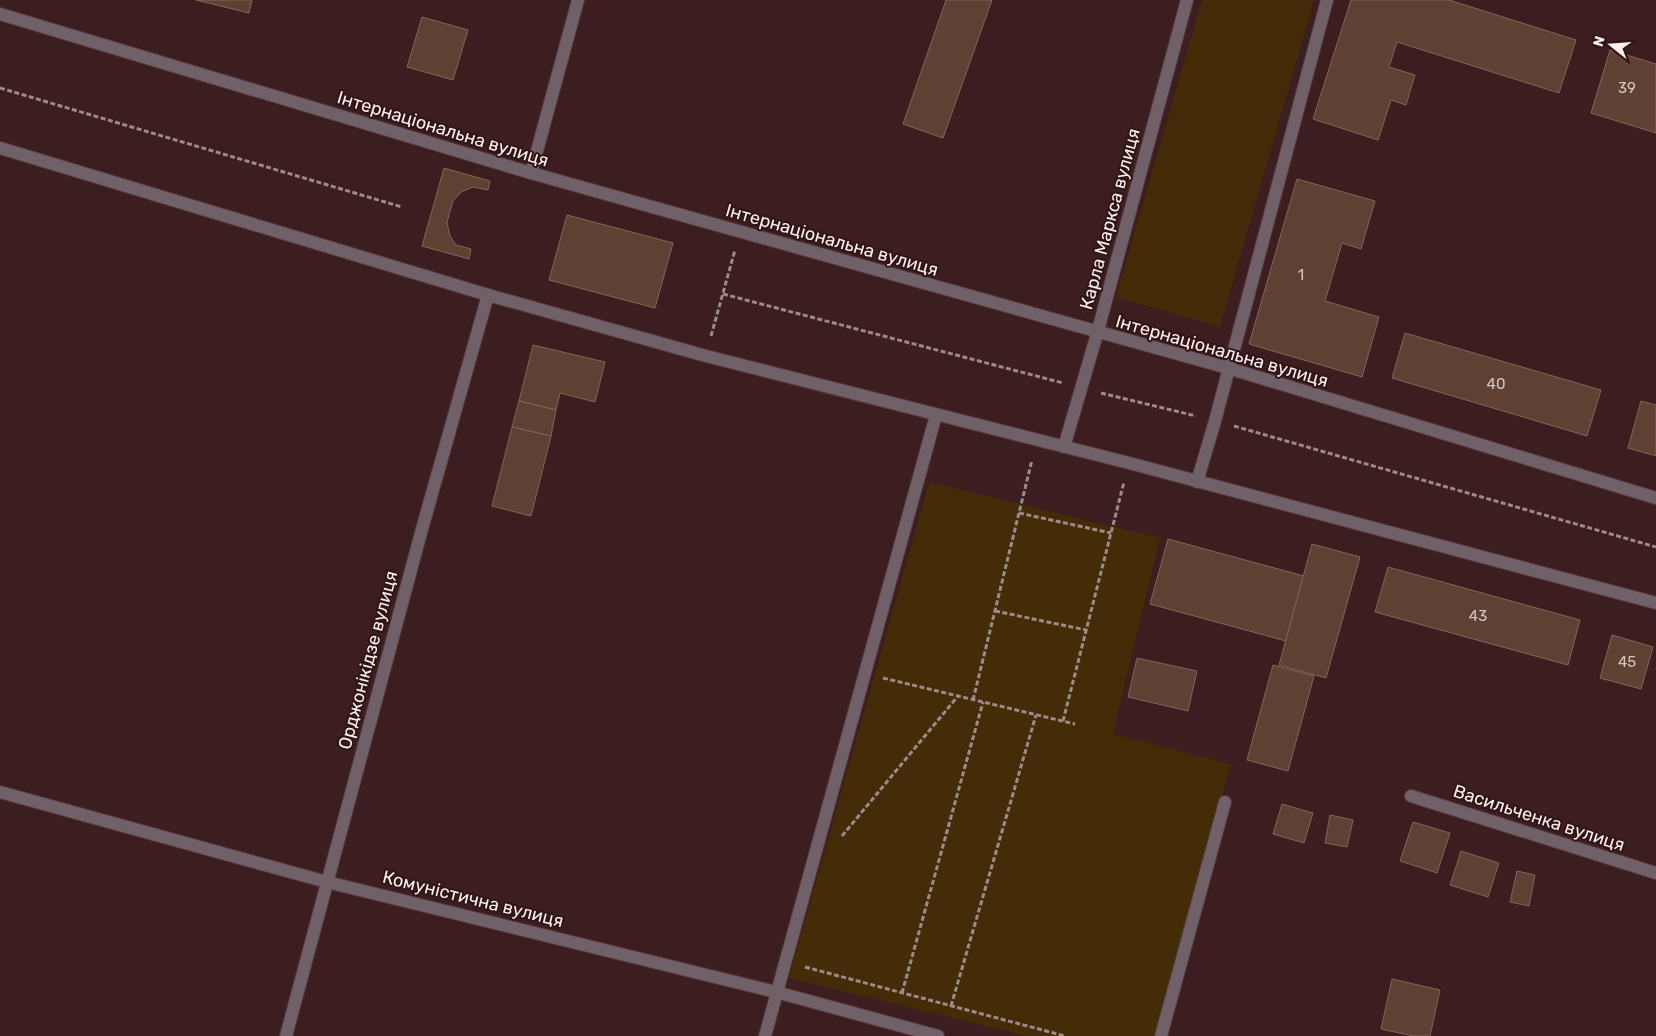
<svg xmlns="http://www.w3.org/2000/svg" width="1656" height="1036" font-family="Rubik,sans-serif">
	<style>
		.green { fill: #442c08 }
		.building { fill: #5f4134; stroke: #866557 }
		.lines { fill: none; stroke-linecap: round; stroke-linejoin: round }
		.minor-casing { stroke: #573a3d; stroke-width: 14 }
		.path { stroke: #9f8a8b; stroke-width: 3; stroke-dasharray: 5 2.5; stroke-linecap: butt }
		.minor { stroke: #706168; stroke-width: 12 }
		.labels { text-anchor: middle; stroke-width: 4; stroke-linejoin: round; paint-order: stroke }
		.number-label { font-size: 15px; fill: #d5c4c0 }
		.street-label { font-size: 18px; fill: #fcefef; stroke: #311416 }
	</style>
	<rect width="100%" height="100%" fill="#3c1d20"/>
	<g class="green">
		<path d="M1202,0H1314L1220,327L1116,297Z"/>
		<path d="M929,482L1160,538L1113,734L1231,764L1157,1036H1026L789,978Z"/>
	</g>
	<g class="building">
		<path d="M196,0H252L249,13Z"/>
		<path d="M946,0H992L943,138L903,124Z"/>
		<path d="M1351,0H1449L1576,40L1559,93L1397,42L1389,67L1415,75L1406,105L1391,100L1378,140L1313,119Z"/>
		<path d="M422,17L468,30L453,80L407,67Z"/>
		<path d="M1610,50L1656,64V133L1591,113Z"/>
		<path d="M444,168L490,181L488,190L473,187L461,192L453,201L447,222L450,236L456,245L471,249L469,259L422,246Z"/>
		<path d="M1297,179L1375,201L1361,249L1342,243L1325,301L1379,317L1362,377L1249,344Z"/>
		<path d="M567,215L673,243L655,308L549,280Z"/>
		<path d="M1405,333L1601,390L1587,436L1392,378Z"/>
		<path d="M533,345L605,362L595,402L560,393L556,410L519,401Z"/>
		<path d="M519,401L556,410L551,436L512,427Z"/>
		<path d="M1641,401L1656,405V456L1628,448Z"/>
		<path d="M512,427L551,436L531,516L492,506Z"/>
		<path d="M1168,539L1304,576L1286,641L1150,604Z"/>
		<path d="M1312,544L1360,557L1326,678L1279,665Z"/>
		<path d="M1388,567L1580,620L1568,665L1375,612Z"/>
		<path d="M1612,635L1653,647L1641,689L1600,678Z"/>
		<path d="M1137,658L1197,671L1188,711L1128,697Z"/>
		<path d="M1273,665L1314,676L1288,771L1247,760Z"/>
		<path d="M1282,804L1313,813L1304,843L1273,834Z"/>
		<path d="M1330,815L1353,820L1347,847L1325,843Z"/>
		<path d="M1413,822L1450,833L1437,873L1400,861Z"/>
		<path d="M1461,851L1499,863L1488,897L1450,885Z"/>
		<path d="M1517,871L1535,875L1529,906L1510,902Z"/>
		<path d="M1392,979L1440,990L1430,1036H1414L1381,1029Z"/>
	</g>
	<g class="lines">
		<g class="minor-casing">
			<g id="minor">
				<path d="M0,14L531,173L1228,368L1656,498"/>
				<path d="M0,148L488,295L706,356L1129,463L1656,603"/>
				<path d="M531,173L578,0"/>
				<path d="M1064,447L1097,334L1187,0"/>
				<path d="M1197,482L1215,421L1327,0"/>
				<path d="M0,792L327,882L776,992L938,1036"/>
				<path d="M1411,796L1656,873"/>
				<path d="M286,1036L422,529L488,295"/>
				<path d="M765,1036L936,415"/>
				<path d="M1161,1036L1225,802"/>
			</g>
		</g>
		<g class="path">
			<path d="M0,88L402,207"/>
			<path d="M723,294L1063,383"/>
			<path d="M711,336L735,250"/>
			<path d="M1101,393L1196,416"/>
			<path d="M1234,426L1656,547"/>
			<path d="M1019,513L1111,533"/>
			<path d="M995,611L1086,630"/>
			<path d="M883,678L1075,724"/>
			<path d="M973,700L1032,460"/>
			<path d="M1063,721L1124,482"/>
			<path d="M842,836L958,696"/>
			<path d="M805,967L1065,1036"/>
			<path d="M902,993L983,702"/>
			<path d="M951,1006L1036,715"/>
		</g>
		<use href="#minor" class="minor"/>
	</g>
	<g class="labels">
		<g class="number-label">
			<text x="1627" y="93">39</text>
			<text x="1301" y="280">1</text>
			<text x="1496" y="389">40</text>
			<text x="1478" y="621">43</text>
			<text x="1627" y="667">45</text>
		</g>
		<g class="street-label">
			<text transform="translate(443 129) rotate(17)" y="6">Інтернаціональна вулиця</text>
			<text transform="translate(1110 219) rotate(-75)" y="6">Карла Маркса вулиця</text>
			<text transform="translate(832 240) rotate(16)" y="6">Інтернаціональна вулиця</text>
			<text transform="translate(1222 351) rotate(16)" y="6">Інтернаціональна вулиця</text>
			<text transform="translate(368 660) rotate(-75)" y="6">Орджонікідзе вулиця</text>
			<text transform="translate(1539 818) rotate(18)" y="6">Васильченка вулиця</text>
			<text transform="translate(473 899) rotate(14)" y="6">Комуністична вулиця</text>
		</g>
	</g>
	<g transform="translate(1611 45) rotate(287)" stroke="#311416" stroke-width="4" paint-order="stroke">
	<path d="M0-4L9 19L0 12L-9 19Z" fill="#fcefef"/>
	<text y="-8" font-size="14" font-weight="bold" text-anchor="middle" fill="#fcefef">N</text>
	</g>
</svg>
